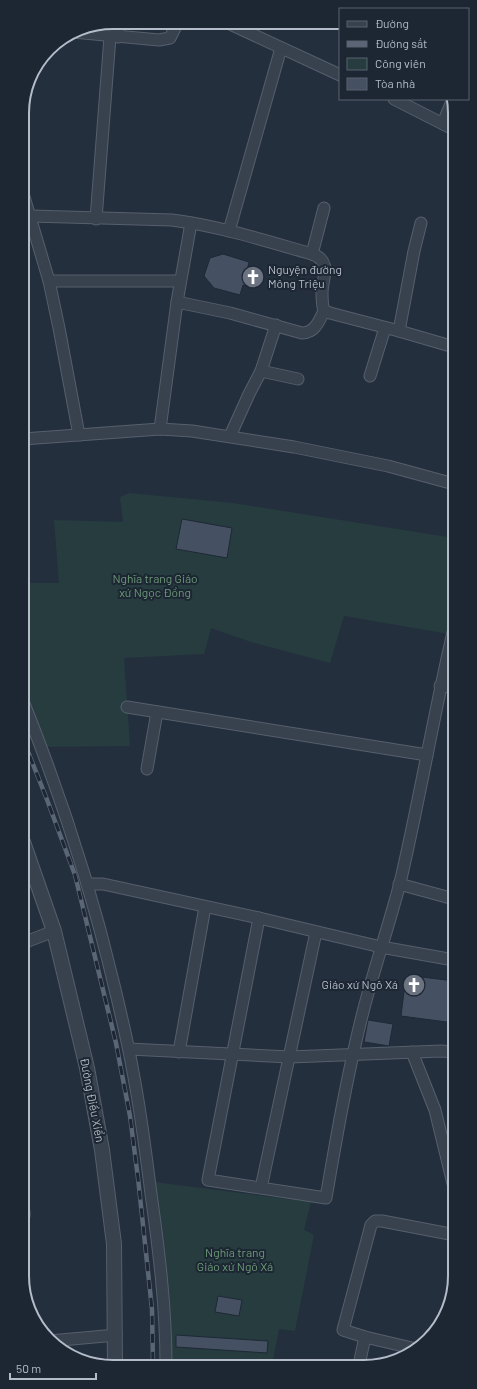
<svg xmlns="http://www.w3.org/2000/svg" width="477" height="1389" font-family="Barlow,sans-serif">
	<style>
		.green { fill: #263c3f }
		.building { fill: #455162; stroke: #1f2835 }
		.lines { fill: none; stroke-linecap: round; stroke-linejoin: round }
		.minor-casing { stroke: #565f6c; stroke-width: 13 }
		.tertiary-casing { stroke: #565f6c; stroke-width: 16 }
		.minor { stroke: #38414e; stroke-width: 11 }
		.tertiary { stroke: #38414e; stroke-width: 14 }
		.rail-casing { stroke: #5a6575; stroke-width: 4.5 }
		.rail { stroke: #1d2633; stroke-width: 3; stroke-dasharray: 9; stroke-linecap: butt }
		.labels { text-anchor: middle; stroke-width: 4; stroke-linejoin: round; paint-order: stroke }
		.poi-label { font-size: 12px; fill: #b4bcc9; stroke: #1d2633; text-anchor: start }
		.park-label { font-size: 12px; fill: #6b9a76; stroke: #1d2633 }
		.street-label { font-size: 12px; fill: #b4bcc9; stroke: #1d2633 }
		.rim { fill: none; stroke: #b4bcc9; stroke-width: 2 }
	</style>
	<rect width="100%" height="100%" fill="#242f3e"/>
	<g class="green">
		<path d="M129,493L233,503L454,538V611L449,634L344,616L330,663L251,642L211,628L204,654L124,658L130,746L47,747L23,689V592L24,583H59L54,520L123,522L120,497Z"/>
		<path d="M154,1182L311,1202L304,1230L314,1235L295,1331L279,1329L272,1365H171Z"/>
	</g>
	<g class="building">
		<path d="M223,254L249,262L247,271L253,273L249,286L243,285L240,295L214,288L204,276L210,258Z"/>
		<path d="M182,519L232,528L227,558L176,549Z"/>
		<path d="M406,975L454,981V1023L401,1016Z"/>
		<path d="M368,1020L393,1024L389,1046L364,1042Z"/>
		<path d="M218,1296L242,1300L239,1316L215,1312Z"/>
		<path d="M176,1335L268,1341L267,1353L176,1347Z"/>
	</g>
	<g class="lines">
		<g class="minor-casing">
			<g id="minor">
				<path d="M228,23L340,75"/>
				<path d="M73,32L159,40L170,38L175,28L176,22"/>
				<path d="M118,37L119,22"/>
				<path d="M394,99L453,129"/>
				<path d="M443,123L453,99"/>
				<path d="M22,190L49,281L59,328L79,435"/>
				<path d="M22,219L31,216L172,220C220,226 266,241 312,254C332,261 323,276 322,292C322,298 322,305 324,311L330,313L399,331L454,347"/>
				<path d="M96,219L110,37"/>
				<path d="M229,231L281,48"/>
				<path d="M312,254L324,208"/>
				<path d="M49,281H180"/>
				<path d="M177,302L230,313L302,333C315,333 319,321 324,311"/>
				<path d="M399,331L414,251L421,223"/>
				<path d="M261,371L276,325"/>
				<path d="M370,376L385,328"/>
				<path d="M160,429L177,302L191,223"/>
				<path d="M230,436L249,394L261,371L298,379"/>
				<path d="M23,439L160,429L192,431L294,447L388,466L454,484"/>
				<path d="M440,686L454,687"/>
				<path d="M23,701C60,793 91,888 114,985C121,1014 128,1043 133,1072C141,1113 146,1154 151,1194C159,1251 166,1308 166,1365"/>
				<path d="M127,707L427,755"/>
				<path d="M147,769L157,712"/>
				<path d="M87,884H103L259,918L381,947L454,960"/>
				<path d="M399,884L454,899"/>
				<path d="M259,918L208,1180L326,1198C337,1134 348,1070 364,1008C375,966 389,925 400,883C420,798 434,712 454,628"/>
				<path d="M23,943L54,931"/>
				<path d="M129,1049L290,1057L441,1051L455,1052"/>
				<path d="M179,1052L205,907"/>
				<path d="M412,1052L435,1110L455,1192"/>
				<path d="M261,1188L316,932"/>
				<path d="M24,1212V1216"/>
				<path d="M50,1341L116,1335"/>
				<path d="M412,1348L365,1337L343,1330L371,1225L375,1221H382L455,1235"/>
				<path d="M359,1365L365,1337"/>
			</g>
		</g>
		<g class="tertiary-casing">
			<path id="tertiary" d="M23,842L54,931L87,1068L102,1150L114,1244L115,1365"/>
		</g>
		<use href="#minor" class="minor"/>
		<use href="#tertiary" class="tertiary"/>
		<g class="rail-casing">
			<path id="rail" d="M23,739L46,797L75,875L116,1043L130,1116L138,1178L152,1309L153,1365"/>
		</g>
		<use href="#rail" class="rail"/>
	</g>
	<defs>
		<g id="church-disc" transform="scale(1.15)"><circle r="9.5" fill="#6b7280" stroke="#1d2633"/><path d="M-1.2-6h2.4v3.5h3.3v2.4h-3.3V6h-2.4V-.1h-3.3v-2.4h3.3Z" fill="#fff"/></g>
	</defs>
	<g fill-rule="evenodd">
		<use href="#church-disc" x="253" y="277"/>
		<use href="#church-disc" x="414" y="985"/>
	</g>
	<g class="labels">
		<g class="poi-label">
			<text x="268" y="274">Nguyện đường<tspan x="268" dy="14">Mông Triệu</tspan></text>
			<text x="398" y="989" text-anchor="end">Giáo xứ Ngô Xá</text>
		</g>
		<g class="park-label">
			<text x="155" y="583">Nghĩa trang Giáo<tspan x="155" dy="14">xứ Ngọc Đồng</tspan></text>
			<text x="235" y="1257">Nghĩa trang<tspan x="235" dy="14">Giáo xứ Ngô Xá</tspan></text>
		</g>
		<g class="street-label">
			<text transform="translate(92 1100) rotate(79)" y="4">Đường Điều Xiển</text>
		</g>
	</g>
	<path d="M0 0H477V1389H0ZM113 29H364A84 84 0 0 1 448 113V1276A84 84 0 0 1 364 1360H113A84 84 0 0 1 29 1276V113A84 84 0 0 1 113 29Z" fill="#1d2633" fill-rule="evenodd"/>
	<path class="rim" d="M113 29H364A84 84 0 0 1 448 113V1276A84 84 0 0 1 364 1360H113A84 84 0 0 1 29 1276V113A84 84 0 0 1 113 29Z"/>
	<rect x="339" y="8" width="130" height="92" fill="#1d2633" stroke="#59626f"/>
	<rect x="347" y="21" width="20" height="6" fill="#38414e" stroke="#59626f"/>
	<text x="375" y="28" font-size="12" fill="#b4bcc9">Đường</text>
	<rect x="347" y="41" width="20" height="6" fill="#5a6575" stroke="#59626f"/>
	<text x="375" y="48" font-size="12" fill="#b4bcc9">Đường sắt</text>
	<rect x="347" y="58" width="20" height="12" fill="#263c3f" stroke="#59626f"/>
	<text x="375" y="68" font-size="12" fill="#b4bcc9">Công viên</text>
	<rect x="347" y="78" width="20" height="12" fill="#455162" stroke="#59626f"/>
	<text x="375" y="88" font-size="12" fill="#b4bcc9">Tòa nhà</text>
	<path d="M10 1373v6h86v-6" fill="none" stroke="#b4bcc9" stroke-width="2"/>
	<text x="16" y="1373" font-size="12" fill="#b4bcc9" stroke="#1d2633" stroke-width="3" paint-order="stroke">50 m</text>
</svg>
